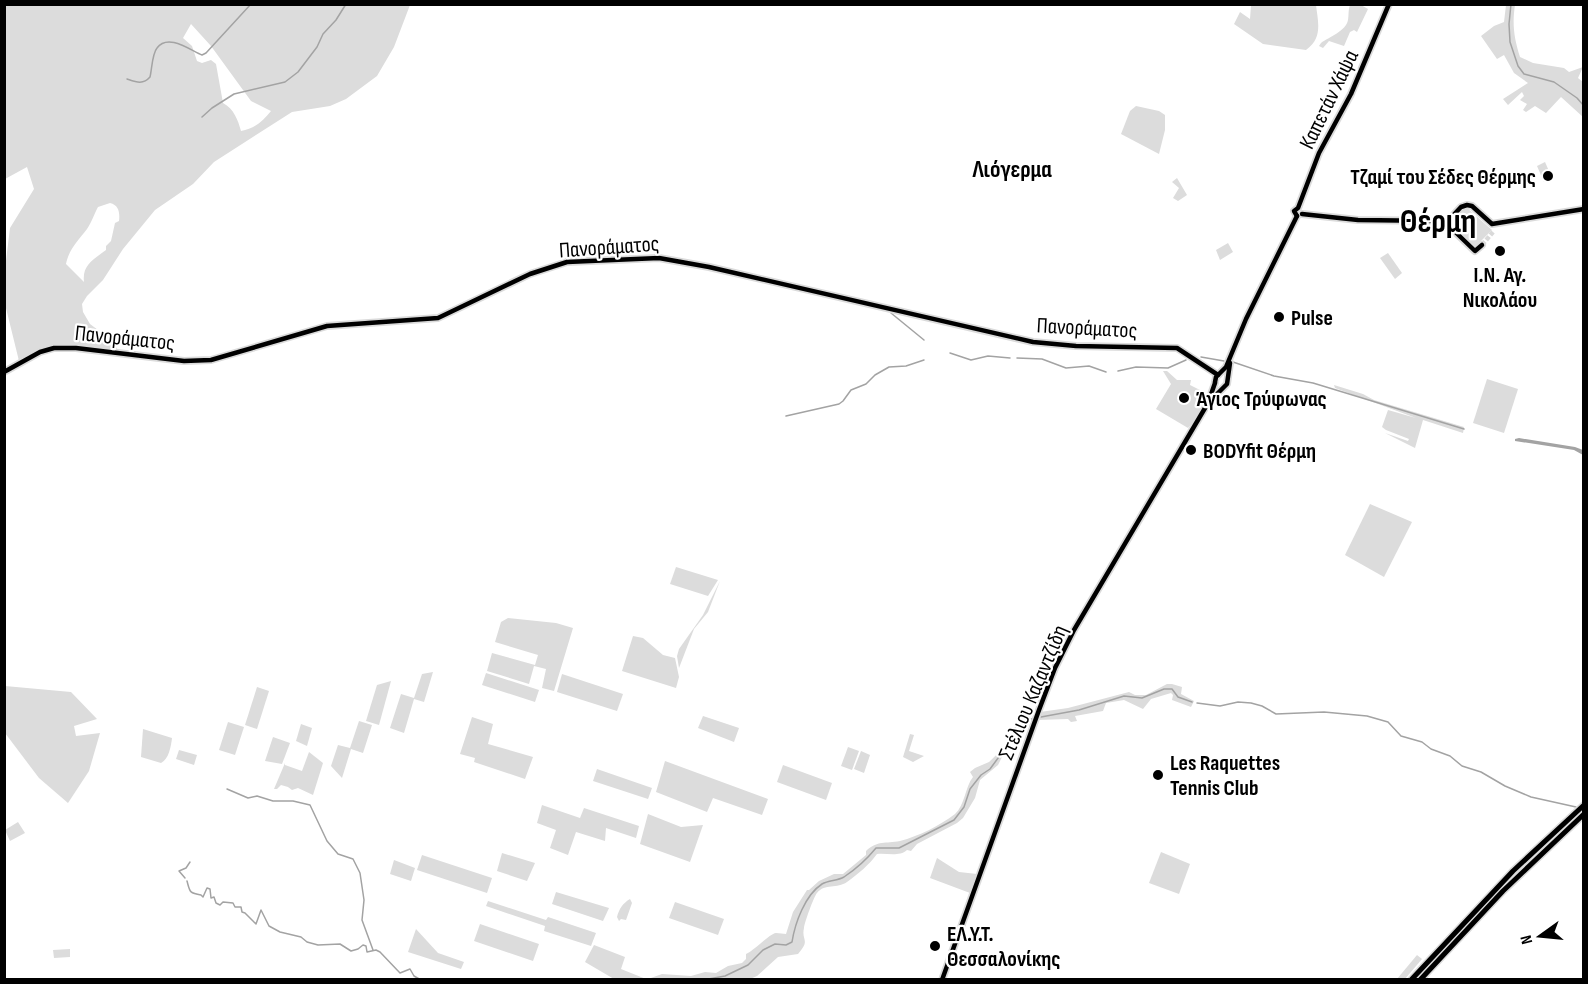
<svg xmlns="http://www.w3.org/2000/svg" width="1588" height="984" font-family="'Sofia Sans Condensed',sans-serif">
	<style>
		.green { fill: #dcdcdc; fill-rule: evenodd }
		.water { fill: #a3a3a3 }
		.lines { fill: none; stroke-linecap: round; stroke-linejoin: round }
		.stream { stroke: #a3a3a3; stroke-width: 1.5 }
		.major-tunnel { stroke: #d9d9d9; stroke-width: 4.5; stroke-dasharray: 4.5 2; stroke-linecap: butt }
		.major-casing { stroke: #dbdbdb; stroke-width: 8 }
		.highway-casing { stroke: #dbdbdb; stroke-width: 8 }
		.major { stroke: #000; stroke-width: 4.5 }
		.highway { stroke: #000; stroke-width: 5 }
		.poi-dot { fill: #000; stroke: #fff; stroke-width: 2 }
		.labels { text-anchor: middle; stroke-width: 4.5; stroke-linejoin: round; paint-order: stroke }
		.street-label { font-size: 22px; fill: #000; stroke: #fff }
		.poi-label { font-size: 22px; font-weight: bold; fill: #000; stroke: #fff; text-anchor: start }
		.neighbourhood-label { font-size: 24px; font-weight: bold; fill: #000; stroke: #fff }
		.town-label { font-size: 34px; font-weight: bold; fill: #000; stroke: #fff }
	</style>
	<rect width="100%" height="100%" fill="#fff"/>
	<g class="green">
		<path d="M5,5H410L394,47L377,76L346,99L330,106L292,112L214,162L193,184L155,210L123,249L103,280L87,296L82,304L83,312L90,324L98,330L105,341L115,345L118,350L60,344L38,350L19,361L5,304V269L10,228L34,189L27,167L5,179ZM191,24L211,46L251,101L271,111C263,121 254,129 241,131C238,120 234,109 223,103L216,64L211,60L202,63L197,61L192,46L183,38ZM110,203C119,205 120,213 119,221L115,223L111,241L106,246V250C93,260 82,265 84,282L66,264C69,249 78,241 87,229C92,222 94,214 98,207Z"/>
		<path d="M1316,5C1318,22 1323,38 1306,50L1263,44L1234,24L1240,12L1250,19L1251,5Z"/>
		<path d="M1350,5H1361L1368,9L1357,32L1354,30L1350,32L1344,46L1329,41L1323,48L1319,46L1321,43C1329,37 1346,31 1348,20C1349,14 1348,11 1350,5Z"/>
		<path d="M1506,5H1515C1512,24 1514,38 1520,57L1533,63L1564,68L1569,72L1583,67L1578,78L1583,82V117L1561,97L1546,113L1535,106L1526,112L1523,110L1527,104L1520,100L1524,96L1522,92L1508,105L1503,99L1528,83L1514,73L1504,55L1497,59L1481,36L1494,26L1504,22Z"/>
		<path d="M1136,106L1159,111L1165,115V130L1159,154L1121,134L1130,111Z"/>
		<path d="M1545,162L1552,178L1544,182L1537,166Z"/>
		<path d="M1177,178L1187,195L1178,201L1173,198L1179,188L1172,182Z"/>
		<path d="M1466,207L1492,230L1474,248L1452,227L1454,219Z"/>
		<path d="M1228,243L1233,252L1220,260L1216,250Z"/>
		<path d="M1388,253L1402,273L1395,279L1380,258Z"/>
		<path d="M1163,371H1167L1177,380H1191L1190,385L1210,395L1195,420L1188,428L1156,409L1171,384Z"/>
		<path d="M1487,379L1518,389L1504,433L1473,423Z"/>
		<path d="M1334,385L1363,394L1374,400L1464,427L1463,433L1423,420L1415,448L1385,433L1408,441L1409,439L1386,430L1382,427L1388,410L1416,418L1335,388Z"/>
		<path d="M1370,504L1412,522L1384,577L1345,555Z"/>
		<path d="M676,567L718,580L708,596L670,584Z"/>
		<path d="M720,581L708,612L694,629L679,668L677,656L679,649L703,615Z"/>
		<path d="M508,618L556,623L573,628L554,691L542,688L546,669L534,666L529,684L487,671L492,653L535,665L538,655L495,642L501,622Z"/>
		<path d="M633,636L643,638L663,655L675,658L679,677L676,688L622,671Z"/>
		<path d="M433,672L424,702L414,699L404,733L390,728L401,694L414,698L422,674Z"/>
		<path d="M486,673L539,690L535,702L482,685Z"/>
		<path d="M562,674L623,694L617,711L557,692Z"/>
		<path d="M391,681L379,725L366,721L377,685Z"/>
		<path d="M1167,684H1172L1182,687L1181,694L1194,701L1191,707L1172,700L1173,695L1171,693L1151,699L1143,709L1124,700L1106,703L1103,711L1075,716L1077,721L1071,722L1068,719L1037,720L1040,712L1068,708L1129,692L1135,695H1146Z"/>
		<path d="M5,686L71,692L97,719L74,726L76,736L100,733L89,771L68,803L39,778L5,733Z"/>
		<path d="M257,687L269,691L257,729L245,725Z"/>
		<path d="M703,716L739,728L734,742L698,728Z"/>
		<path d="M472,717L493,724L488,744L533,757L525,779L474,762L475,758L460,754Z"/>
		<path d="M359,721L372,725L363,753L351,749L342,778L331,766L338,745L350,748Z"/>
		<path d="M228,722L244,727L235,755L219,750Z"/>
		<path d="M301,724L312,728L307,746L296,741Z"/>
		<path d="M143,729L172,738C171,746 169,759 161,763L141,757Z"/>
		<path d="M1021,731H1026L1007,747L998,765L980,780L975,798L963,818L957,823L917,844L911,851L907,850C899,857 888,853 877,854C869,865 858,874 847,882C837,889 825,883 817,893C814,896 804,924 804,928C801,941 811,939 798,954L778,957L757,976L750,979H648L662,974L691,976L705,972L716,973L728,966L742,963L746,959V954C755,950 769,934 776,933C780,933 783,934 786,934L793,912L807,890H809L819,881L834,874H843L866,855V851C878,840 885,844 900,841C919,836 939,826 955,814C965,805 965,787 973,777L970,772L975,768L989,762Z"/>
		<path d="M910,734L914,735L909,751L924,756L913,762L903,757Z"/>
		<path d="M273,737L290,743L282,764L265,761Z"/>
		<path d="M848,747L859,751L852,770L841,766Z"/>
		<path d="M179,750L197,755L194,765L176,759Z"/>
		<path d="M861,751L870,755L864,773L854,769Z"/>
		<path d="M309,752L323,763L313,795L298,788L292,790L288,787L281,785L277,789H274L285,763V765L302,771Z"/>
		<path d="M665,761L768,799L762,815L713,798L707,812L656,792Z"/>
		<path d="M783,765L832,783L826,800L777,782Z"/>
		<path d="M597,769L652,788L648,799L593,781Z"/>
		<path d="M542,805L580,818L584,808L639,826L636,838L606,828L605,841L576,832L568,855L550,848L556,830L537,823Z"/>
		<path d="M648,814L681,827L703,825L690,862L640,844Z"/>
		<path d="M18,822L25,833L10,841L5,830Z"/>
		<path d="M1161,852L1190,864L1179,894L1149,883Z"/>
		<path d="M502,853L535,863L527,881L497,871Z"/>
		<path d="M422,855L492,878L487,893L417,870Z"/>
		<path d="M937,858L959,872L977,874L970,893L930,878Z"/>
		<path d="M394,860L415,868L411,881L390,874Z"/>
		<path d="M556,892L609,908L603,921L552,904Z"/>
		<path d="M630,899L632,903L626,920L621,919L619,921L617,917C619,909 623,903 630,899Z"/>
		<path d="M488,901L546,920L548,917L596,933L591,946L544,931L545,926L486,906Z"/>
		<path d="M675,902L724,919L718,935L669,918Z"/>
		<path d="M480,924L539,944L533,961L474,941Z"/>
		<path d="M416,929L438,953L464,962L461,969L408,952Z"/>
		<path d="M594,945L625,957L621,969L646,979H614L585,962Z"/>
		<path d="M70,949V957L54,958L53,950Z"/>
		<path d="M1417,955L1422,959L1405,979H1397Z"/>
	</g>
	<path class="water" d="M1519,438L1575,447L1583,450V455L1574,450L1515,441V439Z"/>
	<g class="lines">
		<g class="stream">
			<path d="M1511,4L1509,24L1510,42L1518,66L1524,74L1554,82L1577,98L1584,106"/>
			<path d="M127,79C136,82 143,85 150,77C152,69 152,54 157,48C168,33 190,50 202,55L206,53L251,4"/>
			<path d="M202,117L212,108L234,94L285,82L298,72L317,47L323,34L336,20L346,4"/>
			<path d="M891,313L924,340"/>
			<path d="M950,353L971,360L988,356L1010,358"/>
			<path d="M1201,357L1224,361"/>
			<path d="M1017,358L1042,359L1066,368L1089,366L1106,372"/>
			<path d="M1233,362L1274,376L1313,383L1464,429"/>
			<path d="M1118,371L1136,367L1168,368L1186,360"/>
			<path d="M786,416L839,404L843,401L851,390L866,384L875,375L889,367L906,366L924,360"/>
			<path d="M1197,703L1220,706L1238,702L1251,703L1262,706L1276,714L1324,712L1367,716L1388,722L1401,736L1422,742L1431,749L1450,756L1462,766L1481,772L1505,786L1531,797L1576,807"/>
			<path d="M1041,717L1079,710L1124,696L1142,698L1164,689H1172L1178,697L1192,702"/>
			<path d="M1013,732L1018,723L1035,718"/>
			<path d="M227,789L248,798L257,796L273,801H293L310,805L327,841L338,854L353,859L360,873L364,900L362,920L373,950"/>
			<path d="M185,878L179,871L186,868L190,862"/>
			<path d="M187,881C190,892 189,893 201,895L203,897L207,888L210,889L211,898L214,897L216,903L220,905L223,902L233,903L235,907H241L242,912L245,913L256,924L261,910L269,926L280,932L301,937L307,942L318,945L340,944L351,951L358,949L363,945L366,946L367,952L376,950L380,952L400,973L410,969L414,976L421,980"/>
			<path d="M426,980H427"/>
			<path d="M434,980H443"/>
			<path d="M703,980L725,976L748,965L763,950L775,944L786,945L792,942C795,923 805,895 822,884C829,880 837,881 844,877C856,869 867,859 876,848H899L954,820L964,807L970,789L981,775L990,769L1004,750"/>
		</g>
		<path class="major-tunnel" d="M1482,245L1493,232"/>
		<g class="major-casing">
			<g id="major">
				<path d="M1302,214L1358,220L1441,221L1446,223"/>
				<path d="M1297,216L1294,211L1298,208L1319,153L1351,94L1389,4"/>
				<path d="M1446,223L1461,207L1467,205L1472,206L1492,224L1584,209"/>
				<path d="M1446,223L1475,251L1482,245"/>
				<path d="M4,372L40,352L54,348H76L184,361L211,360L327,326L438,318L530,274L567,262L659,258L709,267L1033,342L1076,346L1177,348L1218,375"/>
				<path d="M1215,382L1216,377L1226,367L1246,319L1297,216"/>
				<path d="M1212,399L1227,384L1230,363"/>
				<path d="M942,980L1039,710L1055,668L1074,630L1208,403L1215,383"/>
			</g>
		</g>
		<g class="highway-casing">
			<g id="highway">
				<path d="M1411,980L1513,871L1584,805"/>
				<path d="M1420,980L1503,891L1584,814"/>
			</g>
		</g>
		<use href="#major" class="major"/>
		<use href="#highway" class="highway"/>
	</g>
	<g class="poi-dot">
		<circle cx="1548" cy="176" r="6"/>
		<circle cx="1500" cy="251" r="6"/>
		<circle cx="1279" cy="317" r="6"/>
		<circle cx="1184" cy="398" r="6"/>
		<circle cx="1191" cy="450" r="6"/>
		<circle cx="1158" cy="775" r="6"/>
		<circle cx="935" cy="946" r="6"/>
	</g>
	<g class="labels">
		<g class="street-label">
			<text transform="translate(1328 99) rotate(-64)" y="8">Καπετάν Χάψα</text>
			<text transform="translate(609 246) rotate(-4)" y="8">Πανοράματος</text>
			<text transform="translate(1087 327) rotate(3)" y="8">Πανοράματος</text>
			<text transform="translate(125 337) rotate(6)" y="8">Πανοράματος</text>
			<text transform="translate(1032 692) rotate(-67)" y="8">Στέλιου Καζαντζίδη</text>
		</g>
		<g class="poi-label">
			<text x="1536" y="184" text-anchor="end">Τζαμί του Σέδες Θέρμης</text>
			<text x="1500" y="282" text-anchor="middle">Ι.Ν. Αγ.<tspan x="1500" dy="25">Νικολάου</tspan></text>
			<text x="1291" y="325">Pulse</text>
			<text x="1196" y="406">Άγιος Τρύφωνας</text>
			<text x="1203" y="458">BODYfit Θέρμη</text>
			<text x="1170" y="770">Les Raquettes<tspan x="1170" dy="25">Tennis Club</tspan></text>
			<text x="947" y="941">ΕΛ.Υ.Τ.<tspan x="947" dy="25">Θεσσαλονίκης</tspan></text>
		</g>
		<g class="neighbourhood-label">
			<text x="1012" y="177">Λιόγερμα</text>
		</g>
		<g class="town-label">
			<text x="1438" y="232">Θέρμη</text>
		</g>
	</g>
	<rect width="1588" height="984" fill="none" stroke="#000000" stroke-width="12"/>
	<g transform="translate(1540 936) rotate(255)" stroke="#ffffff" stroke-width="4.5" paint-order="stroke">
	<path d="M0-4.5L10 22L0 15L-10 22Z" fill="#000000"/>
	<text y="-9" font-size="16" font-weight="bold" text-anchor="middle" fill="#000000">N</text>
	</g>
</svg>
